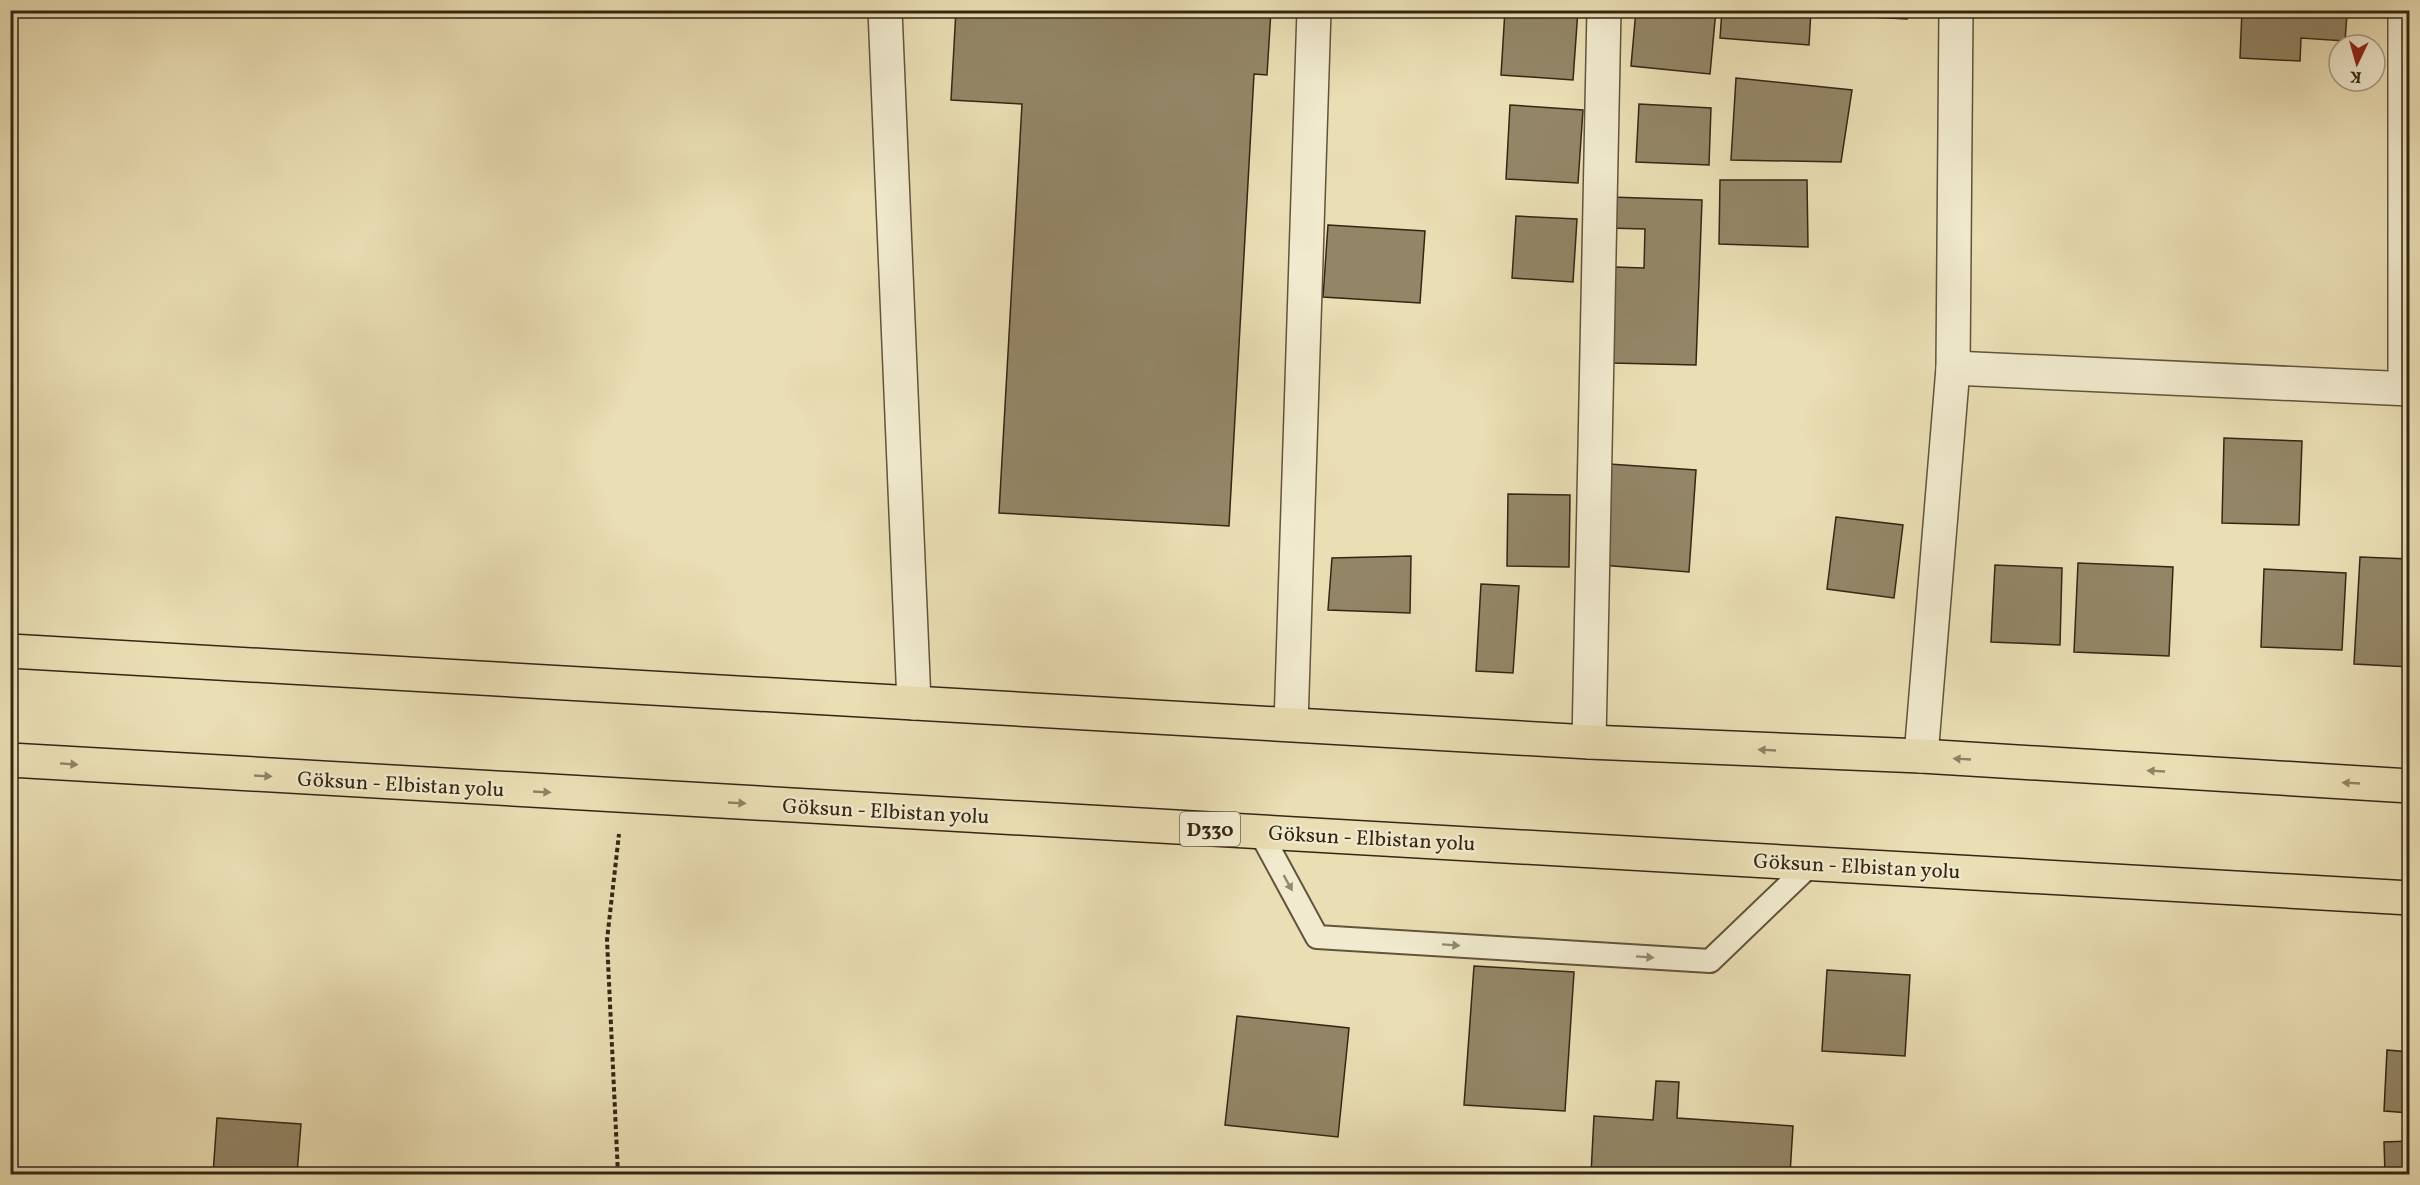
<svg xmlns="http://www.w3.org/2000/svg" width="2420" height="1185" font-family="Vollkorn,serif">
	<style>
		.building { fill: #938667; stroke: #352614; stroke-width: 1.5 }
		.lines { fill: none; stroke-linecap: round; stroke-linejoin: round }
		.service-casing { stroke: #62543c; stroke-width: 26 }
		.minor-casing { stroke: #62543c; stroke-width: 36 }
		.trunk-casing { stroke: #352614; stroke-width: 36 }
		.path { stroke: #352614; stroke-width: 4; stroke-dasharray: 4.5 3; stroke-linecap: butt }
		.service { stroke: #f1eace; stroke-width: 22 }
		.minor { stroke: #f1eace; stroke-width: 33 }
		.trunk { stroke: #eadeb4; stroke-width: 33 }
		.oneway { fill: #908264 }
		.oneway2 { fill: #938871 }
		.labels { text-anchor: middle; stroke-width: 4.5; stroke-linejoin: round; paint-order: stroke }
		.shield { fill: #f1eace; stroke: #6d614c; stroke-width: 1.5 }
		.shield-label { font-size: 20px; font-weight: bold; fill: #352614 }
		.street-label { font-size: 21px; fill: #352614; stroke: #f1eace }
	</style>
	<rect width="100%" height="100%" fill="#eadeb4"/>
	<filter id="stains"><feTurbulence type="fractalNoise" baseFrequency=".00333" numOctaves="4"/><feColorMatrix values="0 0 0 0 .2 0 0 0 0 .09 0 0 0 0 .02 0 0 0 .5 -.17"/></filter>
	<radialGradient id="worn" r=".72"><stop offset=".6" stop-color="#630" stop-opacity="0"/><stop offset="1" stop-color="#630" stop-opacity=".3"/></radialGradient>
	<g class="building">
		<path d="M956,10H1271L1267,75L1254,74L1229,526L999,513L1022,104L951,100Z"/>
		<path d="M1505,10H1578L1573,80L1501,75Z"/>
		<path d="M1636,10H1716L1710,74L1631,66Z"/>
		<path d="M1722,10H1811L1809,45L1720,38Z"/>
		<path d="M1849,10H1907V19L1849,16Z"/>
		<path d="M2242,10H2301L2347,14L2345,41L2301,38L2300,61L2240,58Z"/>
		<path d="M1736,78L1852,90L1841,162L1731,160Z"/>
		<path d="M1639,104L1711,108L1709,165L1636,162Z"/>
		<path d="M1510,105L1583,110L1578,183L1506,179Z"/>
		<path d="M1720,180H1807L1808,247L1719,244Z"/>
		<path d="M1610,197L1702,200L1696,365L1612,363L1615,267L1644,268L1645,229L1609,228Z"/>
		<path d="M1516,216L1577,219L1573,282L1512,278Z"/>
		<path d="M1328,225L1425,231L1420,303L1323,297Z"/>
		<path d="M2224,438L2302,441L2299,525L2222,523Z"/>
		<path d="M1609,464L1696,470L1689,572L1601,565Z"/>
		<path d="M1508,494L1570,495L1569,567L1507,566Z"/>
		<path d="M1836,517L1903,525L1894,598L1827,589Z"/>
		<path d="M1411,556L1410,613L1328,610L1332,558Z"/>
		<path d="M2360,557L2410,559V667L2354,664Z"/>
		<path d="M2078,563L2173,567L2169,656L2074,652Z"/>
		<path d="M1995,565L2062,568L2060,645L1991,642Z"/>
		<path d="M2264,569L2346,573L2342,650L2261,647Z"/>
		<path d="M1481,584L1519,586L1513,673L1476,671Z"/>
		<path d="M1474,966L1574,972L1565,1111L1464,1105Z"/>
		<path d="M1827,970L1910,975L1905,1056L1822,1051Z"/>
		<path d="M1237,1016L1349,1028L1338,1137L1225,1125Z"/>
		<path d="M2387,1050L2410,1052V1113L2384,1111Z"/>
		<path d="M1656,1081L1679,1082L1677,1118L1793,1126L1790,1174H1591L1594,1116L1653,1120Z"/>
		<path d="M217,1118L301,1124L297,1174H213Z"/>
		<path d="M2410,1141V1174H2385L2384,1142Z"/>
	</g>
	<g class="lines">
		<g class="service-casing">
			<path id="service" d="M1260,832L1317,937L1710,961L1811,864"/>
		</g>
		<g class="minor-casing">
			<g id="minor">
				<path d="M885,10L914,703"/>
				<path d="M2405,10V388"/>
				<path d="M1953,368L2410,389"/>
				<path d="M1291,724L1314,10"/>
				<path d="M1589,742L1604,10"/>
				<path d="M1921,756L1953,368L1956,10"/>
			</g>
		</g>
		<g class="trunk-casing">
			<g id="trunk">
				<path d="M10,651L1589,742L1921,756L2410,786"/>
				<path d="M10,760L2410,898"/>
			</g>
		</g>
		<path class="path" d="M618,1174L607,940L619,834"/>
		<use href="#service" class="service"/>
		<use href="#minor" class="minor"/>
		<use href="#trunk" class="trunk"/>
	</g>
	<defs><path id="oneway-solid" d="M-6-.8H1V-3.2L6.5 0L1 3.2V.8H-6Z" transform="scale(1.5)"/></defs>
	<g class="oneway">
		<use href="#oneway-solid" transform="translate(1767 750) rotate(-177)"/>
		<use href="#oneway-solid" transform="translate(1962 759) rotate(-177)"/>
		<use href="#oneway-solid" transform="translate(69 764) rotate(4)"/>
		<use href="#oneway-solid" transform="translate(2156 771) rotate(-177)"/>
		<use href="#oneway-solid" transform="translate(263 776) rotate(3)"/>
		<use href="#oneway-solid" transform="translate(2351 783) rotate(-177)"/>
		<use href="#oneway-solid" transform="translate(542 792) rotate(3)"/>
		<use href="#oneway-solid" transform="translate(737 803) rotate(3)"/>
	</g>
	<g class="oneway2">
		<use href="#oneway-solid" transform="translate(1288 883) rotate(61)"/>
		<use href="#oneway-solid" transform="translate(1451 945) rotate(4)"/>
		<use href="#oneway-solid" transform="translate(1645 957) rotate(4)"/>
	</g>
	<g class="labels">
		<rect class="shield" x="1180" y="812" width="60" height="34" rx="4.5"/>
		<g class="shield-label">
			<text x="1210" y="836">D330</text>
		</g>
		<g class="street-label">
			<text transform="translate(401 784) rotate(3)" y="7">Göksun - Elbistan yolu</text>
			<text transform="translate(886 811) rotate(3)" y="7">Göksun - Elbistan yolu</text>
			<text transform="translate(1372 838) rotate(3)" y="7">Göksun - Elbistan yolu</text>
			<text transform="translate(1857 866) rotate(3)" y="7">Göksun - Elbistan yolu</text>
		</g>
	</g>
	<rect width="2420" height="1185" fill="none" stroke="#eadeb4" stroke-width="36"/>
	<rect x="12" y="12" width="2396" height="1161" fill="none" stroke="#352614" stroke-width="3"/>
	<rect x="18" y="18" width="2384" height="1149" fill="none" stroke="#352614" stroke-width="1.5"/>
	<g transform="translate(2357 63) rotate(185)"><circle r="28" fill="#f1eace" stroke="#a69c84" stroke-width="1.5"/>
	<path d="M0-4.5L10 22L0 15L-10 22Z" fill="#8f2418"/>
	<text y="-9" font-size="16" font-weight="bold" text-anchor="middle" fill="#352614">K</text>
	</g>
	<rect width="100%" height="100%" filter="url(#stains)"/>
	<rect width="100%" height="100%" fill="url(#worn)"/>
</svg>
